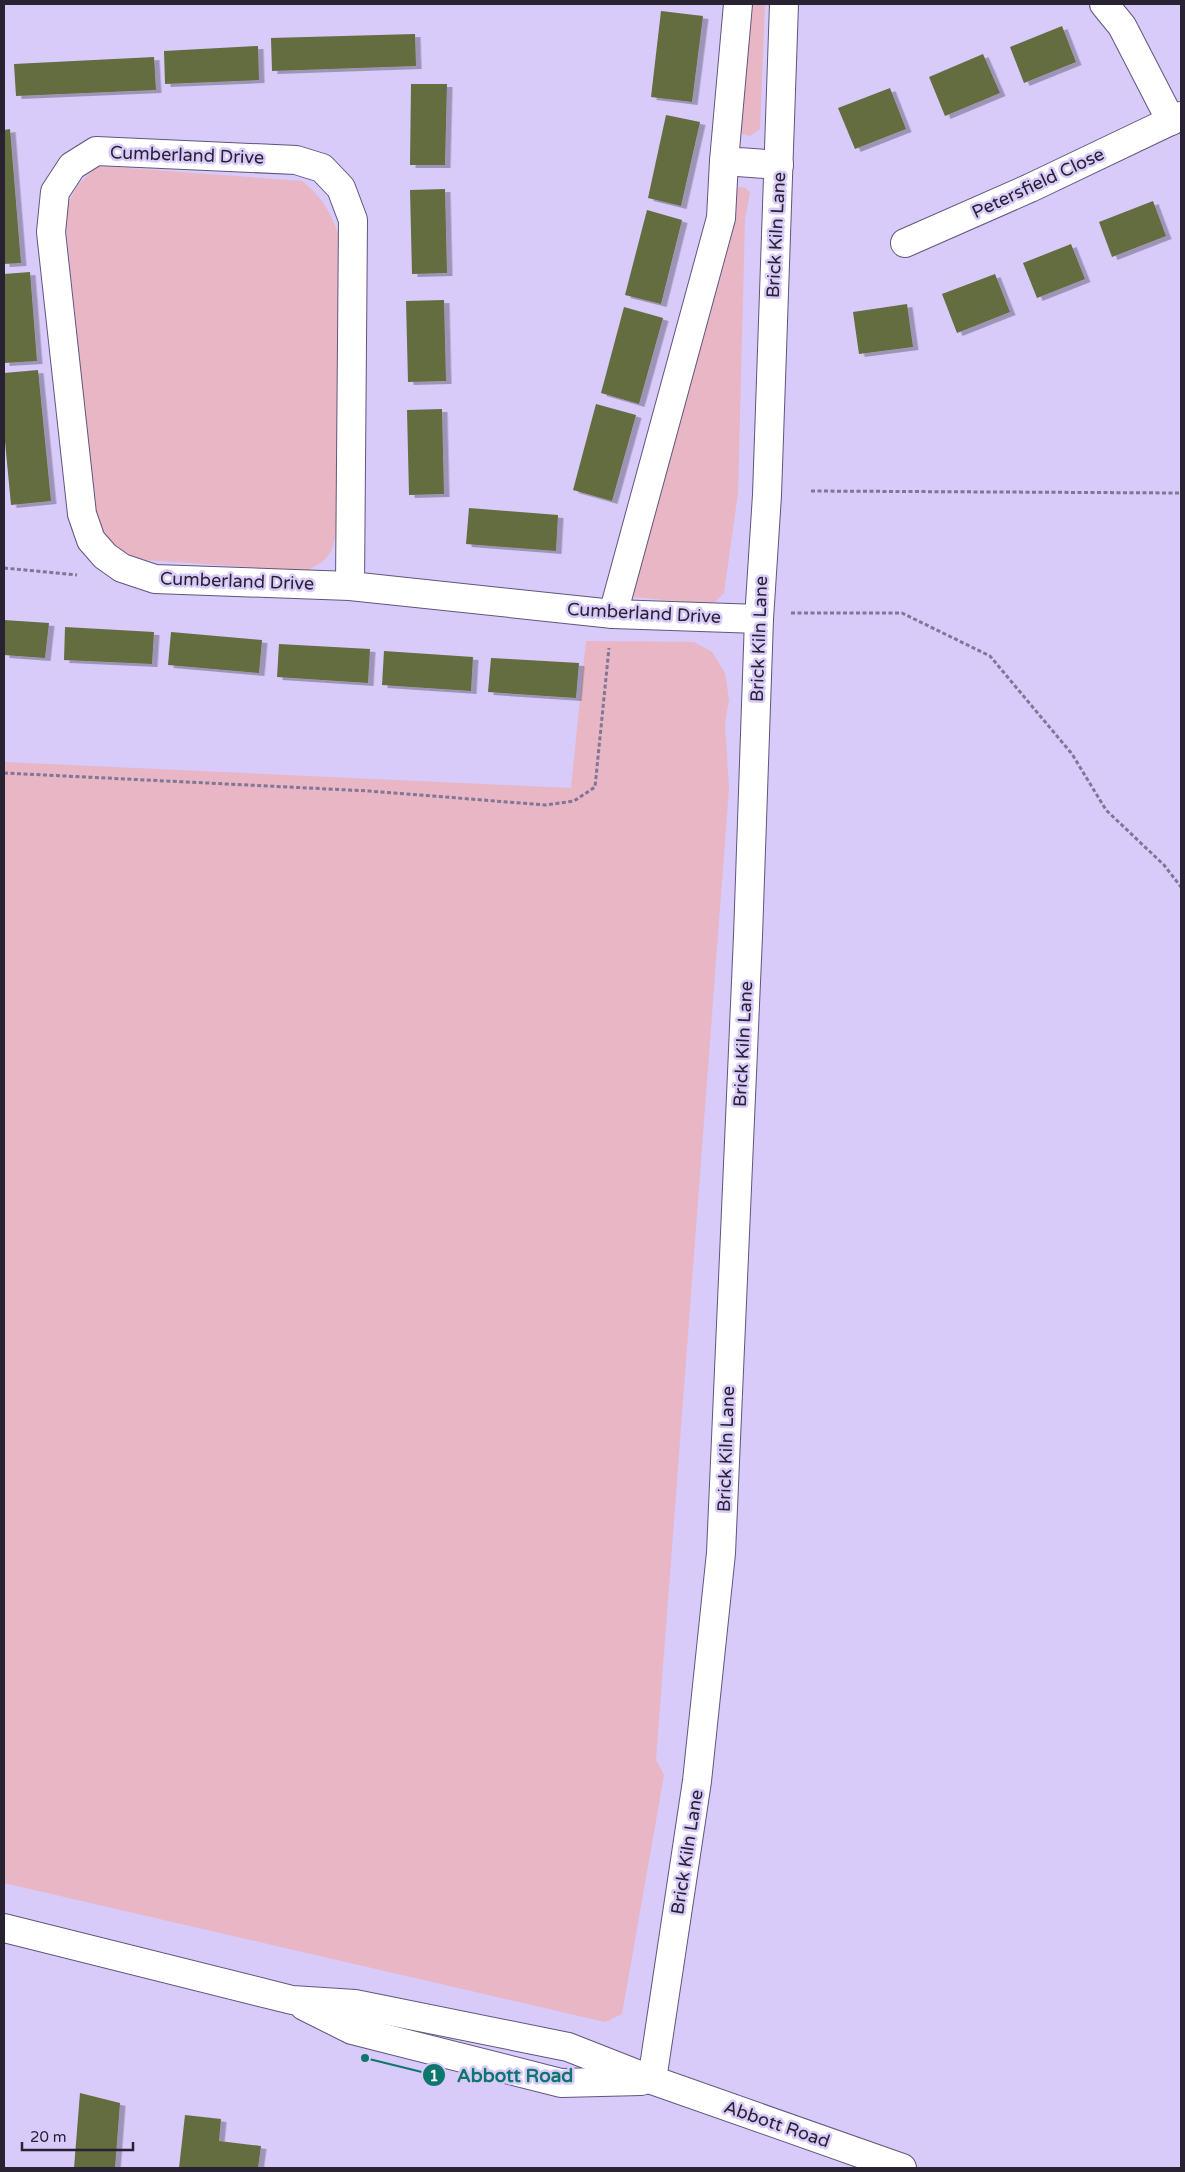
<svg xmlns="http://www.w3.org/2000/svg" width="1185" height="2172" font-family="'Varela Round',sans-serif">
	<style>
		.green { fill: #e8b6c4 }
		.building { fill: #636d41; filter: url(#shadow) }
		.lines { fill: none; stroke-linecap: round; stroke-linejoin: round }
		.street-casing { stroke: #62557d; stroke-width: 30 }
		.secondary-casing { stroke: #62557d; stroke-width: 30 }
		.primary-casing { stroke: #62557d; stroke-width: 30 }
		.path { stroke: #807696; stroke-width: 3; stroke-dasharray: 4 2.5; stroke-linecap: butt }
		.street { stroke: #fff; stroke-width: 28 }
		.secondary { stroke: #fff; stroke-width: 28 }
		.primary { stroke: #fff; stroke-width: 28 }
		.labels { text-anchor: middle; stroke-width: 5; stroke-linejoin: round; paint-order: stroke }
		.street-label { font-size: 18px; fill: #282233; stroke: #d8caf9 }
		.leader { fill: none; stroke: #0f766e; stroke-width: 2 }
		.callout-dot { fill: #0f766e; stroke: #d8caf9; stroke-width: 2 }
		.mark-label { font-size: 15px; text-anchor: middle; font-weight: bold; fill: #fff }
		.callout-label { font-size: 19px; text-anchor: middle; font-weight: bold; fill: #0f766e; stroke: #d8caf9; stroke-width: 5; stroke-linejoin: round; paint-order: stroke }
	</style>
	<defs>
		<filter id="shadow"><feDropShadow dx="5.5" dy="3" stdDeviation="0" flood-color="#0004"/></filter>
	</defs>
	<rect width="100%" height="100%" fill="#d8caf9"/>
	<g class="green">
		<path d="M744,4H765L760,129L750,136L739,133Z"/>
		<path d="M100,166L302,181C322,197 329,210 338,233L336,533C332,556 326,562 305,571L146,560C114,552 106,544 95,513L65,215C73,190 78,181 100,166Z"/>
		<path d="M740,187L746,188L750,193L745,219L738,493L724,593L713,604L631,597L726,257L733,191Z"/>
		<path d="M586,641L694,642L712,652L725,673L729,699L725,724L729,788L656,1760L664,1775L622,2014L605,2022L4,1883V762L571,788Z"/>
	</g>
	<g class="building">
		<path d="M661,11L703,16L692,102L651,97Z"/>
		<path d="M1062,26L1076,62L1024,83L1010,47Z"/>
		<path d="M415,34L416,66L272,71L271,38Z"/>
		<path d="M258,46L259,80L165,84L164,51Z"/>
		<path d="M983,54L1000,93L945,116L929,77Z"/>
		<path d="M154,57L156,90L16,96L14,64Z"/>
		<path d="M411,84H447L445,165H410Z"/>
		<path d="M890,88L906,129L855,149L838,108Z"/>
		<path d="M666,115L700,122L681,206L648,198Z"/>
		<path d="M10,129L21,263L4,264V130Z"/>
		<path d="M445,189L447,273L412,274L410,190Z"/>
		<path d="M1153,201L1166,236L1112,257L1099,222Z"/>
		<path d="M647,210L682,220L661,304L625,295Z"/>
		<path d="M1071,244L1085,279L1037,298L1023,263Z"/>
		<path d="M30,272L37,361L4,363V274Z"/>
		<path d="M995,274L1010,312L957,333L942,294Z"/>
		<path d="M444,300L446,381L408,382L406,301Z"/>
		<path d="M907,304L913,347L859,354L853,312Z"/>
		<path d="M624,307L663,318L639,404L601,393Z"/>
		<path d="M38,370L51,501L11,505L4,431V373Z"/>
		<path d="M596,404L636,415L612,501L573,490Z"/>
		<path d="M442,409L444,494L409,495L407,410Z"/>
		<path d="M469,508L558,515L556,551L466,544Z"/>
		<path d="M4,620L49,623L45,658L4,655Z"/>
		<path d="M65,627L154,632L152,664L64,660Z"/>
		<path d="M171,632L262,640L259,673L168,665Z"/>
		<path d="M279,644L370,649L368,683L277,677Z"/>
		<path d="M384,651L473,657L471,691L382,685Z"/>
		<path d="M491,658L579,663L576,698L488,692Z"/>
		<path d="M80,2093L120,2103L115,2168H74Z"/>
		<path d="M185,2115L221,2119L219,2141L261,2146L258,2168H179Z"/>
	</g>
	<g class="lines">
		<g class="street-casing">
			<g id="street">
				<path d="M738,4L724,161L779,165"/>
				<path d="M1104,4L1122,26L1171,121"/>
				<path d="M905,243L1030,188L1181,116"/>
				<path d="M350,586L353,220L341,188L322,168L296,160L96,151L72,166L55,192L51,232L82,514L91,540L105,556L122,568L155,579L350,586L613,614L759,619"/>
				<path d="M613,614L721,218L724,161"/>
			</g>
		</g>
		<g class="secondary-casing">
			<path id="secondary" d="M652,2080L697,1781L721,1553L748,936L759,619L767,495L784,4"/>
		</g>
		<g class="primary-casing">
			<g id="primary">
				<path d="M4,1928L292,2000L355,2004L568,2047L652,2080L902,2168"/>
				<path d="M304,2006L352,2030L561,2083L641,2081"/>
			</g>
		</g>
		<g class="path">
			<path d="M811,491L1181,493"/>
			<path d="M4,568L77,575"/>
			<path d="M791,613H902L990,656L1072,754L1106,810L1164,865L1181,887"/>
			<path d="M4,773L369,791L546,805L574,801L595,787L609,648"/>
		</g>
		<use href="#street" class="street"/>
		<use href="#secondary" class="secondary"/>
		<use href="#primary" class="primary"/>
	</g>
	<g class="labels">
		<g class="street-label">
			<text transform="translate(187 155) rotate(2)" y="6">Cumberland Drive</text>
			<text transform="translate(1038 183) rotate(-25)" y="6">Petersfield Close</text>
			<text transform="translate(776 235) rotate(-87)" y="6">Brick Kiln Lane</text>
			<text transform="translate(237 581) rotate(2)" y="6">Cumberland Drive</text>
			<text transform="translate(644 613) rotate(3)" y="6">Cumberland Drive</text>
			<text transform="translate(759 639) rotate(-88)" y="6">Brick Kiln Lane</text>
			<text transform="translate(743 1044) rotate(-87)" y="6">Brick Kiln Lane</text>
			<text transform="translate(726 1449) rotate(-88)" y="6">Brick Kiln Lane</text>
			<text transform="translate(687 1852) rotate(-81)" y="6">Brick Kiln Lane</text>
			<text transform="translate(777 2124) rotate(19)" y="6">Abbott Road</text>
		</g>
	</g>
	<path class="leader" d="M365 2058L434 2075"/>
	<g class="callout-dot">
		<circle cx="365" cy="2058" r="5"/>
		<circle cx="434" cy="2075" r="12"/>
	</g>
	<g class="mark-label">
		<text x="434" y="2081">1</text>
	</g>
	<g class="callout-label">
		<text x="515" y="2082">Abbott Road</text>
	</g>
	<rect width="1185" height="2172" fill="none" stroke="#282233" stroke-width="10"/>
	<path d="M22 2142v8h111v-8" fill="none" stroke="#282233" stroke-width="2.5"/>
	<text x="30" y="2142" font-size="15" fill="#282233" stroke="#d8caf9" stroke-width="4" paint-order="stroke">20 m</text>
</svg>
